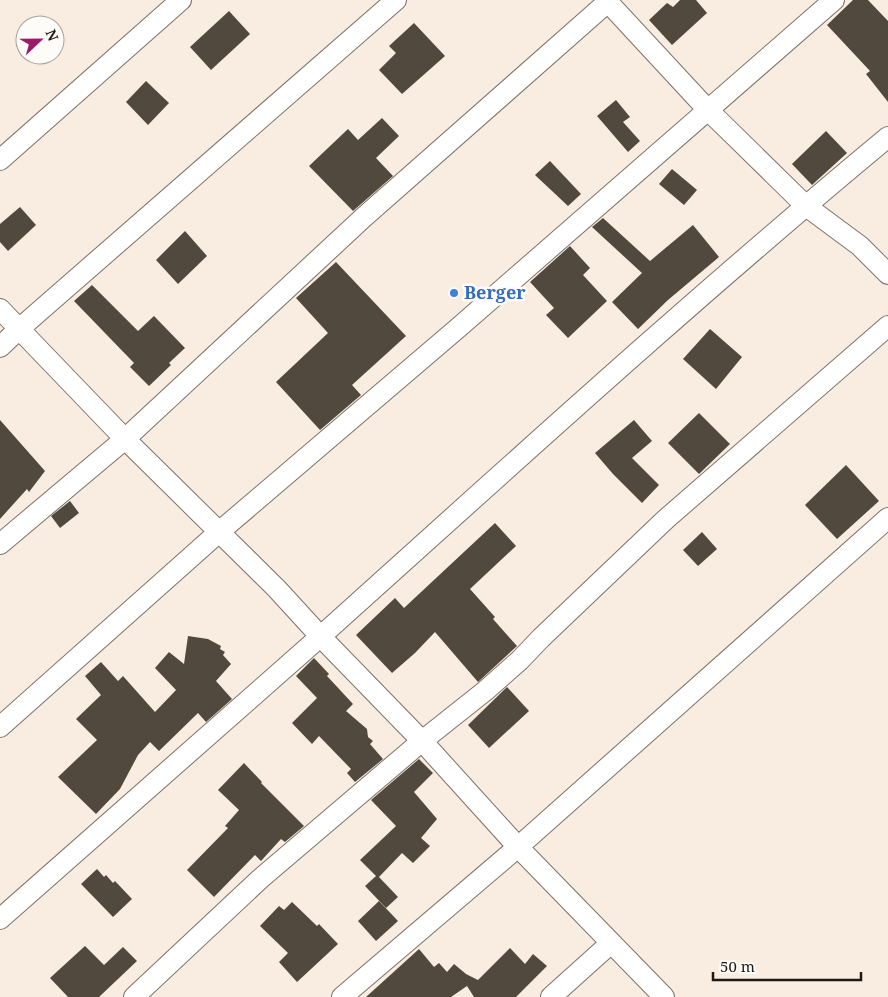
<svg xmlns="http://www.w3.org/2000/svg" width="888" height="997" font-family="'Noto Serif',serif">
	<style>
		.building { fill: #52493e }
		.lines { fill: none; stroke-linecap: round; stroke-linejoin: round }
		.minor-casing { stroke: #7c7267; stroke-width: 22 }
		.minor { stroke: #fff; stroke-width: 20 }
		.shop-dot { fill: #3f7fe0; stroke: #fefcf9; stroke-width: 2 }
		.labels { text-anchor: middle; stroke-width: 5; stroke-linejoin: round; paint-order: stroke }
		.shop-label { font-size: 18px; font-weight: bold; fill: #366cbe; stroke: #fefcf9; text-anchor: start }
	</style>
	<rect width="100%" height="100%" fill="#f8ede0"/>
	<g class="building">
		<path d="M680,0H696L707,13L672,45L649,20L667,3L673,7Z"/>
		<path d="M853,0H868L888,21V102L866,74L870,71L827,25Z"/>
		<path d="M229,11L250,34L211,70L190,47Z"/>
		<path d="M414,23L445,56L402,94L379,70L396,53L389,46Z"/>
		<path d="M146,81L169,103L148,125L126,102Z"/>
		<path d="M616,100L630,117L623,122L640,141L628,152L597,116Z"/>
		<path d="M382,118L399,136L376,158L393,176L353,211L309,166L348,129L358,140Z"/>
		<path d="M826,131L847,153L812,185L792,164Z"/>
		<path d="M550,161L581,194L568,206L535,175Z"/>
		<path d="M672,169L697,190L684,205L659,184Z"/>
		<path d="M20,207L36,225L8,251L0,242V224Z"/>
		<path d="M603,218L650,261L693,225L719,257L668,300L638,329L612,302L642,273L592,227Z"/>
		<path d="M185,231L207,256L178,284L156,260Z"/>
		<path d="M570,246L590,268L583,275L607,301L568,338L546,315L554,308L530,282Z"/>
		<path d="M336,262L406,336L352,385L361,395L320,430L276,382L328,333L296,298Z"/>
		<path d="M92,285L138,331L154,316L185,348L169,363L171,365L149,386L130,367L134,363L74,301Z"/>
		<path d="M710,329L742,357L716,389L683,359Z"/>
		<path d="M699,413L730,444L699,474L668,443Z"/>
		<path d="M0,420L45,471L29,492L27,489L0,519Z"/>
		<path d="M634,420L652,441L632,458L659,485L642,503L613,474L595,453Z"/>
		<path d="M846,465L879,501L837,539L805,505Z"/>
		<path d="M70,501L79,513L60,528L51,516Z"/>
		<path d="M495,523L516,546L470,589L495,617L493,619L517,646L478,682L435,632L415,653L392,673L356,635L395,598L404,608Z"/>
		<path d="M702,532L717,549L698,566L683,550Z"/>
		<path d="M188,636L208,639L221,646L220,649L225,652L223,655L231,664L216,681L232,699L206,722L198,713L159,751L150,742L138,755L120,789L96,814L58,777L97,740L76,719L101,695L85,676L101,662L118,681L123,676L155,712L176,690L155,668L169,652L184,664Z"/>
		<path d="M314,658L329,674L327,676L353,704L346,711L367,729L368,737L373,741L370,744L383,759L355,782L347,773L351,769L319,736L312,744L292,723L317,698L296,676Z"/>
		<path d="M507,687L529,711L489,748L468,725Z"/>
		<path d="M419,759L433,773L414,792L437,819L421,838L430,846L413,863L402,853L379,877L398,897L386,908L365,886L376,876L360,860L396,826L371,800Z"/>
		<path d="M244,763L262,782L261,783L304,826L285,842L281,839L261,861L255,855L214,897L187,870L228,828L225,826L239,810L218,790Z"/>
		<path d="M97,869L104,877L106,875L113,883L115,881L132,899L113,917L81,884Z"/>
		<path d="M379,901L398,921L376,941L358,921Z"/>
		<path d="M292,902L317,926L319,924L338,944L297,982L279,962L288,953L260,926L279,906L284,910Z"/>
		<path d="M85,946L104,965L123,947L137,961L99,997H68L50,978Z"/>
		<path d="M510,948L525,964L533,954L547,966L516,997H474L467,986L451,997H366L419,949L434,967L439,963L447,972L454,964L466,974L478,980Z"/>
	</g>
	<g class="lines">
		<g class="minor-casing">
			<g id="minor">
				<path d="M606,0L708,110L806,206L860,246L888,274"/>
				<path d="M0,160L181,0"/>
				<path d="M0,309L125,439L277,589L320,636L422,741L518,847L664,997"/>
				<path d="M0,347L19,329L396,0"/>
				<path d="M0,544L125,439L364,217L610,0"/>
				<path d="M0,727L219,532L458,328L834,0"/>
				<path d="M0,919C107,825 214,731 321,636C508,468 694,298 888,137"/>
				<path d="M134,997L260,879L422,741L485,691L520,660L541,638L666,519L888,326"/>
				<path d="M342,997L518,847L888,518"/>
				<path d="M551,997L611,943"/>
			</g>
		</g>
		<use href="#minor" class="minor"/>
	</g>
	<circle class="shop-dot" cx="454" cy="293" r="5"/>
	<g class="labels">
		<g class="shop-label">
			<text x="464" y="299">Berger</text>
		</g>
	</g>
	<g transform="translate(40 40) rotate(68)"><circle r="24" fill="#fefcf9" stroke="#a4a19e"/>
	<path d="M0-4L9 19L0 12L-9 19Z" fill="#9d196c"/>
	<text y="-8" font-size="14" font-weight="bold" text-anchor="middle" fill="#1d1915">N</text>
	</g>
	<path d="M713 972v8h148v-8" fill="none" stroke="#1d1915" stroke-width="2.5"/>
	<text x="720" y="972" font-size="15" fill="#1d1915" stroke="#fefcf9" stroke-width="4" paint-order="stroke">50 m</text>
</svg>
